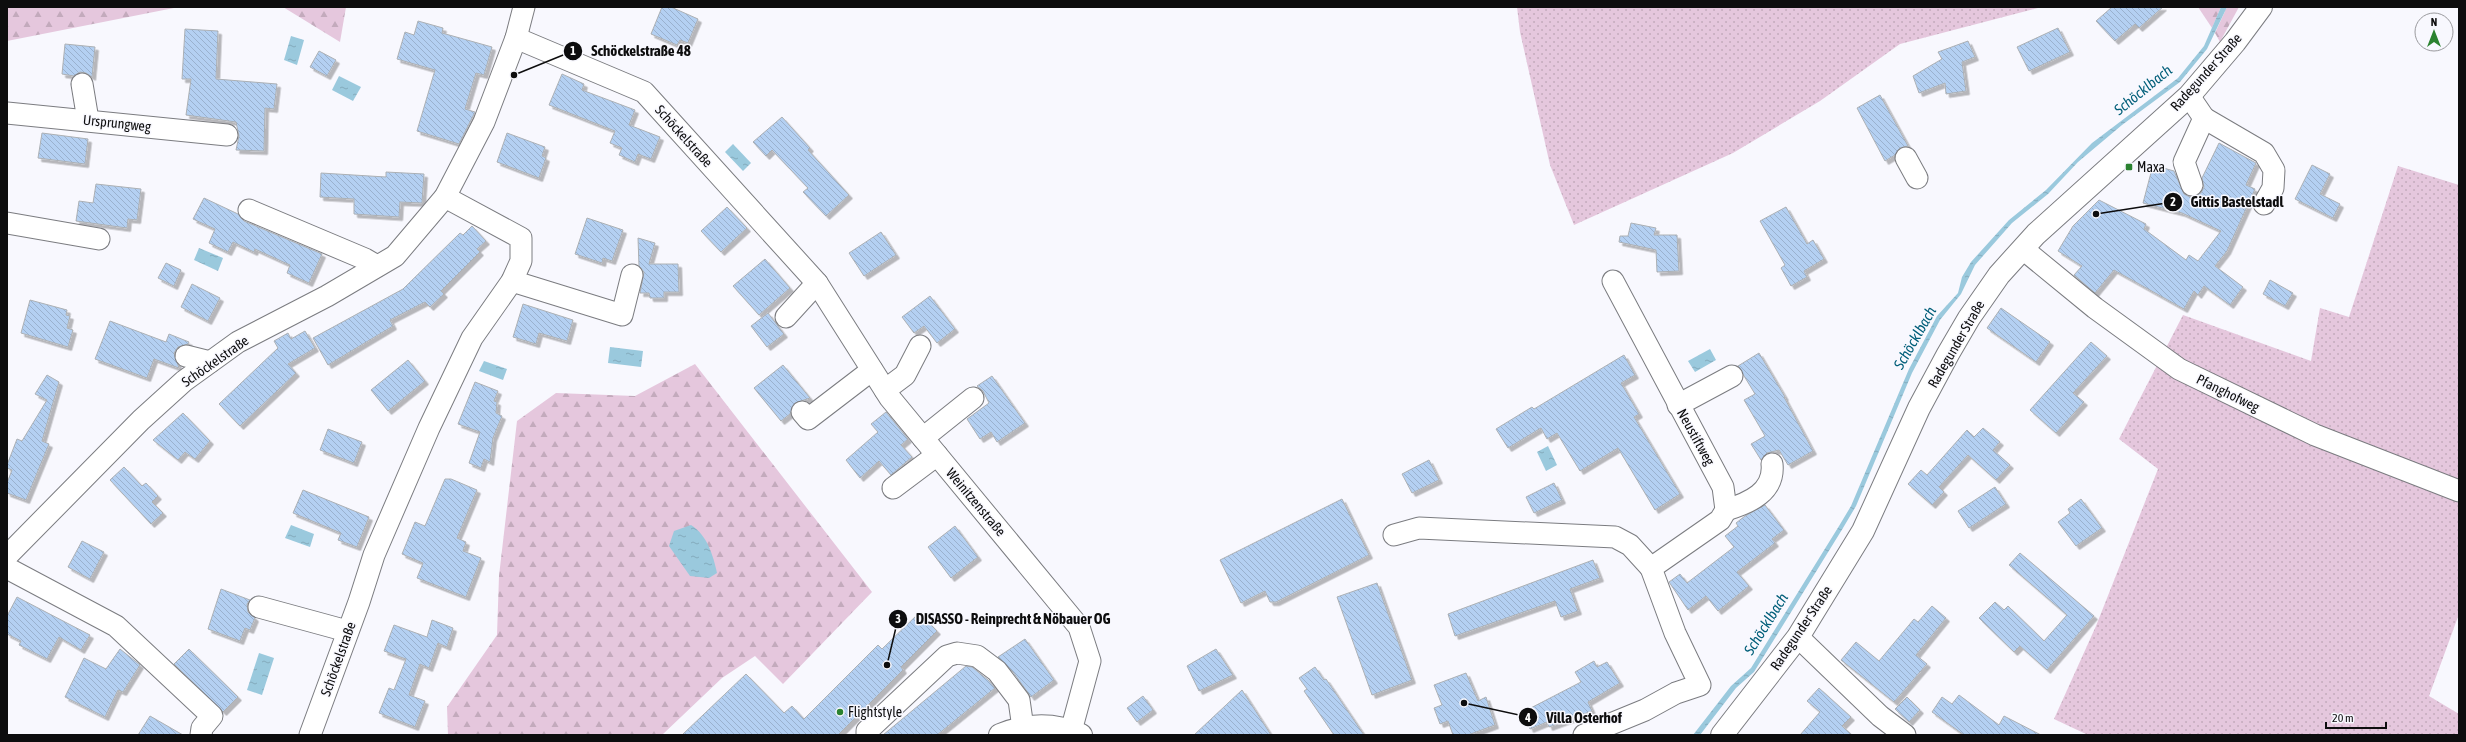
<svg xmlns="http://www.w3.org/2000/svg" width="2466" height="742" font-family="'Asap Condensed',sans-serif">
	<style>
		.grass { fill: url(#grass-dots) }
		.forest { fill: url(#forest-firs) }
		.water { fill: url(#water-ripples) }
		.building { fill: url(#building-back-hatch); stroke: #acb0b4; filter: url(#shadow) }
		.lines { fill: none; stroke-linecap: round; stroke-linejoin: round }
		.minor-casing { stroke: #7b7c80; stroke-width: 23 }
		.major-casing { stroke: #7b7c80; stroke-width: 24 }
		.minor { stroke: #fff; stroke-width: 21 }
		.major { stroke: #fff; stroke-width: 22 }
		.poi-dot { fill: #2b8230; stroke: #f8f8fe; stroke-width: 1.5 }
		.labels { text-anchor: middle; stroke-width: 3; stroke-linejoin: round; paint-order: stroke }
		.street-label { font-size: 14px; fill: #0d0d0e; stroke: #f8f8fe }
		.poi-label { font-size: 14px; fill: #0d0d0e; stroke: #f8f8fe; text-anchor: start }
		.water-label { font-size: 15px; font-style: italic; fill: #005e79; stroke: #f8f8fe }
		.leader { fill: none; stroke: #0d0d0e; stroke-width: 1.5 }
		.callout-dot { fill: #0d0d0e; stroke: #f8f8fe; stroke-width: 1.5 }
		.mark-label { font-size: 12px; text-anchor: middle; font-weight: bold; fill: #fff }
		.callout-label { font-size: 15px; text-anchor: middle; font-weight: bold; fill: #0d0d0e; stroke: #f8f8fe; stroke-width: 3; stroke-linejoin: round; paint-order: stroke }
	</style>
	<defs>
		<pattern id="grass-dots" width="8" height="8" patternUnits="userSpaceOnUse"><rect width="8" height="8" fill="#e5c7dd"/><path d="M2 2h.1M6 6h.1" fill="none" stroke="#c3aabc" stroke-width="1.8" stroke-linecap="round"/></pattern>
		<pattern id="forest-firs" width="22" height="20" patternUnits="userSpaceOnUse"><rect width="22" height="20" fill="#e5c7dd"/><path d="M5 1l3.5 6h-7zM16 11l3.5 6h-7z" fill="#c3aabc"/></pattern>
		<pattern id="water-ripples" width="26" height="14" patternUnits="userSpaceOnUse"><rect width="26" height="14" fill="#9ac9dd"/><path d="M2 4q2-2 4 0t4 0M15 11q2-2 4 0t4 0" fill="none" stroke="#84abbc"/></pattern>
		<pattern id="building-back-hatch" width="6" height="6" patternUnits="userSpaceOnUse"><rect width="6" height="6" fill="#b4d0f2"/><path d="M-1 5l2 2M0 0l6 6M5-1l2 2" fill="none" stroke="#9ab1ce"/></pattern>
		<filter id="shadow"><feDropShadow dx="3.5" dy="3.5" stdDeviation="0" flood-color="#0004"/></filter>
	</defs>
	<rect width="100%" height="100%" fill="#f8f8fe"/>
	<g class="grass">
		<path d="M1517,7H2042L1900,44L1820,101L1733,153L1574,225L1550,165L1520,32Z"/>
		<path d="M2398,166L2459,185V614L2429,696L2459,714V735H2088L2054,719L2096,626L2158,469L2119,439L2183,315L2311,361L2320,308L2349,317Z"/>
	</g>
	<g class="forest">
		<path d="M7,7H179L7,41Z"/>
		<path d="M283,7H346L340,42Z"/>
		<path d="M2198,7H2221L2212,28Z"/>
		<path d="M2227,7H2239L2220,42L2215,33Z"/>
		<path d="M695,364L872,592L783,684L755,656L722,678L662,735H448L447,707L497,635L499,576L517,421L556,393L635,396Z"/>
	</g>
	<g class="water">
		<path d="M2221,7H2227L2207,49L2180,82L2122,125L2078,162L2048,194L2012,223L1975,265L1961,294L1940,320L1912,373L1856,506L1843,528L1754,672L1736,688L1700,735H1693L1731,686L1751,668L1839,526L1851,506L1909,369L1937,316L1958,293L1962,277L1971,262L2009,220L2046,190L2092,143L2178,78L2204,46Z"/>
		<path d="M291,36L304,40L297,65L284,60Z"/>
		<path d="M339,76L361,87L353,101L332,90Z"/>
		<path d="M733,144L751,163L743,171L725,152Z"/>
		<path d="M199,248L223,258L218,271L194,260Z"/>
		<path d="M610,347L643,351L641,367L608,363Z"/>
		<path d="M1710,349L1716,360L1695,372L1688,361Z"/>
		<path d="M484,361L507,369L503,380L479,371Z"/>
		<path d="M1548,446L1557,465L1546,471L1537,452Z"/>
		<path d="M291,525L314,534L310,547L285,538Z"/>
		<path d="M691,525C707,535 713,555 717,573L709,578L690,576L669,546L674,531Z"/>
		<path d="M259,653L274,658L262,695L247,690Z"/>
	</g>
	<g class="building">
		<path d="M662,7H671L698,19L688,43L680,40L677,45L651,34Z"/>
		<path d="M2112,7H2163L2139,28L2135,24L2115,41L2096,21Z"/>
		<path d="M418,21L443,28L442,33L492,47L484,75L476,73L465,109L475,112L459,144L417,131L435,70L397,59L405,32L414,35Z"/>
		<path d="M2058,28L2070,52L2029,71L2017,47Z"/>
		<path d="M185,29L218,31L216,79L277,84L274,109L265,108L264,151L236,150L239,136L236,122L186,115L191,79H182Z"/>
		<path d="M1968,41L1975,57L1962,62L1966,91L1946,94L1945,83L1919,93L1913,76L1942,59L1938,52Z"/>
		<path d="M65,44L95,47L92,77L86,73L80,72L74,76L62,74Z"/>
		<path d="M319,51L336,60L327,76L310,67Z"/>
		<path d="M562,74L584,84L582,90L635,110L629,125L660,137L651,159L638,154L635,162L619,155L622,148L610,143L615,131L549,105Z"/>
		<path d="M1880,95L1908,146L1900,148L1895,155L1885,161L1857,108Z"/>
		<path d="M782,117L810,148L808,150L849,195L826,216L803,192L808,188L772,150L766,156L753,142Z"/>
		<path d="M42,133L88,139L85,164L38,158Z"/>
		<path d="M507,133L545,147L542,156L546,158L539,178L497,162Z"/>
		<path d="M2219,143L2256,163L2246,185L2255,189L2227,251L2215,266L2243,287L2230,305L2204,286L2198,295L2194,291L2184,309L2114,270L2095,293L2074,275L2082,266L2058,251L2073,226L2099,200L2146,224L2144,229L2186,260L2189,255L2198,261L2221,231L2182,213L2143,203L2153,165L2174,171L2184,194L2190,197L2201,193L2204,187L2202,178Z"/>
		<path d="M2312,165L2330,174L2320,194L2340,204L2333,218L2295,199Z"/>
		<path d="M386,172L424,174L422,203L400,202L399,217L354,214V199L320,197L321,173L386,177Z"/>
		<path d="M96,184L141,189L137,220L128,219L127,228L76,221L79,201L93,203Z"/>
		<path d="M204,198L238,214L244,221L322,254L309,283L287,273L290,265L255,249L254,252L233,242L228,252L209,243L215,229L193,219Z"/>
		<path d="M727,207L747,228L721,252L701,231Z"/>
		<path d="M1786,207L1807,244L1813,240L1824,259L1804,271L1807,277L1791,286L1781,268L1785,265L1760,221Z"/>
		<path d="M587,218L623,230L612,261L603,258L602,263L575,254Z"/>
		<path d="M1631,223L1656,228L1654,235H1677L1679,271L1657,272L1656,250L1619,242L1620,236H1628Z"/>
		<path d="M472,226L486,241L477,249L480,252L441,291L444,294L430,307L425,302L390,320L393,326L328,365L313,338L403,289L460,233L463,235Z"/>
		<path d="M881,232L896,255L864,276L849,253Z"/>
		<path d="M638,238L655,243L649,264H678L679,292H664V298H650L649,293H640L644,272L639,266Z"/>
		<path d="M765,259L790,288L759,315L733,286Z"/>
		<path d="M166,263L181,270L174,286L158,278Z"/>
		<path d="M2270,280L2293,293L2285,306L2263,294Z"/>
		<path d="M192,284L220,298L208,321L181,307Z"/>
		<path d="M930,296L955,329L937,343L924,326L914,333L902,317Z"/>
		<path d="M30,300L67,310L66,315L70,316L67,328L73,330L68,347L21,333Z"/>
		<path d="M523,304L573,320L567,341L539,333L536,344L513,337Z"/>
		<path d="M2001,308L2050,342L2036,362L1987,328Z"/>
		<path d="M768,313L784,334L767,347L751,326Z"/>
		<path d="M110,321L166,342L169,334L189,342L188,344L178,347L174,353L179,368L154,359L147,378L95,359Z"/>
		<path d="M305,331L315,348L288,364L296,373L240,426L219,404L278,348L274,341L288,333L291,339Z"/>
		<path d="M2091,342L2107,356L2073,393L2084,402L2056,433L2030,410Z"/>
		<path d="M1759,353L1785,397H1784L1813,451L1788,465L1779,450L1767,453L1761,460L1751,444L1765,436L1744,400L1755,394L1738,366Z"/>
		<path d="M1624,355L1635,375L1621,383L1639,414L1634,417L1680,494L1655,510L1618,448L1580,471L1557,433L1547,439L1541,428L1508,448L1496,429L1532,407L1534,409Z"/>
		<path d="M408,360L425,381L388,411L371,390Z"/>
		<path d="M783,365L810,398L795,403L790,414L781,421L754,388Z"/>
		<path d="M47,375L59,382L42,441L49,444L26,500L7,493V483L12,470L7,468V465L17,439L22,441L47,400L35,394Z"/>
		<path d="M992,376L1025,423L997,442L991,432L980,439L967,419L989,403L983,391L977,386Z"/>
		<path d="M475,382L498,391L494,401L497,402L496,413L502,416L493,438L490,462L484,459L481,468L469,463L480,432L458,424Z"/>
		<path d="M886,412L908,439L901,445L912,457L891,475L879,461L860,478L846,460L878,432L871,424Z"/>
		<path d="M183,413L210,441L195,459L185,452L178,460L153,440Z"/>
		<path d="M1983,428L2000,442L1993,450L2010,465L1996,480L1968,455L1939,487L1944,492L1932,505L1908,484L1921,470L1927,475L1967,430L1974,437Z"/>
		<path d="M328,429L362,442L354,463L320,450Z"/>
		<path d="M1429,460L1439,480L1412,493L1402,474Z"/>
		<path d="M124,467L142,486L146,483L158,496L152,502L163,513L151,524L110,480Z"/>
		<path d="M445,479H451L477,490L457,538L466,542L463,551L481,558L466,597L417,578L423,563L402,554L415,522L425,526Z"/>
		<path d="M1554,483L1562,500L1534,513L1526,497Z"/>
		<path d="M1995,487L2006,504L1969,528L1958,511Z"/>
		<path d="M303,490L369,517L357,547L338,540L341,533L293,513Z"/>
		<path d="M1342,499L1369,555L1276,602H1270L1265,591L1241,603L1220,560Z"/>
		<path d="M2081,499L2102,528L2076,546L2058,522L2070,513L2068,509Z"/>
		<path d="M1765,505L1784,530L1772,539L1775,543L1737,572L1749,586L1718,611L1706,596L1688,610L1669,582L1680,574L1687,583L1734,547L1725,536L1738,526L1736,523L1745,516Z"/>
		<path d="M955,526L978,557L951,578L928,547Z"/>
		<path d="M82,541L104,552L90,579L68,567Z"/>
		<path d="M2020,553L2094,616L2047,670L2020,646L2014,652L1979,618L1995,602L2004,610L2008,606L2044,641L2067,615L2009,565Z"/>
		<path d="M1593,560L1600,578L1570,589L1578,611L1561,617L1555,601L1455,636L1448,614Z"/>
		<path d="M1377,583L1412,680L1372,695L1337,597Z"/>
		<path d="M221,589L250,600L247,604L248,612L255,618L250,630L245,628L240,641L208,629Z"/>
		<path d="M17,597L90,635L81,650L59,637L47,659L19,645L21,641L7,634V616Z"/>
		<path d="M1932,606L1946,618L1916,655L1927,664L1894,702L1841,660L1856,642L1879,661L1914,619L1918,622Z"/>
		<path d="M919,613L937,631L901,667L903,670L838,735H682L746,674L784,713L792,706L804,719L878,645L882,649Z"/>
		<path d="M432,620L453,628L447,647L438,643L429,668L420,664L409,695L425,701L415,727L379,713L389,688L394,690L406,659L384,651L394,625L427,637Z"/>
		<path d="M1025,639L1054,680L1031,697L1013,672L998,657Z"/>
		<path d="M120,649L140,665L123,692L118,690L105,717L65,697L84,658L106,669Z"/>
		<path d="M189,649L238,697L223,712L174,664Z"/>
		<path d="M1216,649L1233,675L1199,691L1187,666Z"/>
		<path d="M1594,661L1597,667L1607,662L1620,683L1588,702L1592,711L1549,727L1547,722L1530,729L1523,712L1581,682L1575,672Z"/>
		<path d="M966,666L972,667L988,680L995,688L937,735H883Z"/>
		<path d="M1315,667L1324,680L1326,679L1364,735H1334L1304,691L1307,689L1299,678Z"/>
		<path d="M1466,673L1478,701L1486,697L1495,725L1468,735H1453L1448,721L1440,724L1434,708L1442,705L1434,685Z"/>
		<path d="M1819,688L1851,717L1842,726L1852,735H1800L1820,712L1807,701Z"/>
		<path d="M1242,690L1271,735H1194Z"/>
		<path d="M1959,695L1999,725L2004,716L2041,735H1964L1932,712L1942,697L1952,704Z"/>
		<path d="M1143,696L1153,710L1137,722L1127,708Z"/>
		<path d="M1907,697L1920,710L1909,722L1895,709Z"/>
		<path d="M150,716L183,735H138Z"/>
	</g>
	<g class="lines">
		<g class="minor-casing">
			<g id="minor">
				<path d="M516,38L644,92L817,283L890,398L1079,627L1090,661L1071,731"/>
				<path d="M82,84L88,120"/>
				<path d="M2189,96L2204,118L2184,162L2192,185"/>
				<path d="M7,113L227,135"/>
				<path d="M2204,118L2264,153L2274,170L2273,188L2264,204"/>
				<path d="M1906,158L1917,178"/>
				<path d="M249,210L365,259L377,266"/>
				<path d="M7,223L99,239"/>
				<path d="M2023,249L2095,308L2179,369L2315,435L2459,491"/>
				<path d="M512,281L622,315L632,275"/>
				<path d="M786,317L817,283"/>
				<path d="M186,356L210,362"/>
				<path d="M885,390L905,375L920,346"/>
				<path d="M1678,405L1732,376"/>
				<path d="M802,412L808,419L872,370"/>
				<path d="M923,438L973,398"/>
				<path d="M893,488L937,455"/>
				<path d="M1726,510C1749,503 1775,492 1772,464"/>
				<path d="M1394,535L1419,528L1615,537L1630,545L1651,568"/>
				<path d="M7,556L141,420L184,381L238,342L327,296L395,256L445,197L484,122L516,38L524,7"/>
				<path d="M7,568L116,626L212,716L202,728L201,735"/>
				<path d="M259,607L347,631"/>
				<path d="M1798,637L1880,716L1905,735"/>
				<path d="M310,735L359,602L374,555L429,428L472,338L512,281L521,261V238L445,197"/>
				<path d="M867,735V731L947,656L957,653L977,656L997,671L1019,700L1023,728"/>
				<path d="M1584,735L1645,710L1676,693L1700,685L1675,633L1651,568L1720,520L1726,510L1723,487L1613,281"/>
			</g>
		</g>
		<g class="major-casing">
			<g id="major">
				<path d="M1000,735C1027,724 1054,723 1081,735"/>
				<path d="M1722,735L1798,637L1863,531L1919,408L1948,354L1969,318L1999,275L2036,234L2189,96L2235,42L2261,7"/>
			</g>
		</g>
		<use href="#minor" class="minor"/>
		<use href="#major" class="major"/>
	</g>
	<g class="poi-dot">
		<rect x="2125" y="163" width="8" height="8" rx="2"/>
		<circle cx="840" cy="712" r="4"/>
	</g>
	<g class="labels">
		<g class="street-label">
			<text transform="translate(2206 72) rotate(-48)" y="5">Radegunder Straße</text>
			<text transform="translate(117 123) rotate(6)" y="5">Ursprungweg</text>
			<text transform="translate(684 136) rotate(48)" y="5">Schöckelstraße</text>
			<text transform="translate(1956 344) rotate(-60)" y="5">Radegunder Straße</text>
			<text transform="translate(215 361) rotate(-35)" y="5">Schöckelstraße</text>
			<text transform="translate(2228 393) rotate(26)" y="5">Pfanghofweg</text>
			<text transform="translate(1696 437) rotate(61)" y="5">Neustiftweg</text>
			<text transform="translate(976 502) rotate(50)" y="5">Weinitzenstraße</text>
			<text transform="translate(1801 628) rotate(-56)" y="5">Radegunder Straße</text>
			<text transform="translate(338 659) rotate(-70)" y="5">Schöckelstraße</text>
		</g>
		<g class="poi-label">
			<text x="2137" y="172">Maxa</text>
			<text x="848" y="717">Flightstyle</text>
		</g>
		<g class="water-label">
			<text transform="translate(2143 90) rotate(-39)" y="5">Schöcklbach</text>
			<text transform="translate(1915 338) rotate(-60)" y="5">Schöcklbach</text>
			<text transform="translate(1766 624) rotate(-58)" y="5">Schöcklbach</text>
		</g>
	</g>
	<path class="leader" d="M514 75L573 51M2096 214L2173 202M887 665L898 619M1464 703L1528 717"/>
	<g class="callout-dot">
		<circle cx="514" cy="75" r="4"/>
		<circle cx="2096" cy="214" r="4"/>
		<circle cx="887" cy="665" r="4"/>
		<circle cx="1464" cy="703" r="4"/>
		<circle cx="573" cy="51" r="10"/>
		<circle cx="2173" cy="202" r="10"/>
		<circle cx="898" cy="619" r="10"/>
		<circle cx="1528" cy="717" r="10"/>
	</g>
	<g class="mark-label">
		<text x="573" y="55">1</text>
		<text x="2173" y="206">2</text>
		<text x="898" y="623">3</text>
		<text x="1528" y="722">4</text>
	</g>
	<g class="callout-label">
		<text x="641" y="56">Schöckelstraße 48</text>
		<text x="2237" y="207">Gittis Bastelstadl</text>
		<text x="1013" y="624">DISASSO - Reinprecht &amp; Nöbauer OG</text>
		<text x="1584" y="723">Villa Osterhof</text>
	</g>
	<rect width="2466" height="742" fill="none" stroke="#0d0d0e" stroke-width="16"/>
	<g transform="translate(2434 32)"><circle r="19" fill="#f8f8fe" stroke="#9a9a9e"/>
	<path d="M0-3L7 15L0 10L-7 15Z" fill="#2b8230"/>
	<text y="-6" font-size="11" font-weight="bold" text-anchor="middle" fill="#0d0d0e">N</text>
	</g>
	<path d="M2326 722v6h60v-6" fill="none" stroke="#0d0d0e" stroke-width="2"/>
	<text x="2332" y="722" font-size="12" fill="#0d0d0e" stroke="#f8f8fe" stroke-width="3" paint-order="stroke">20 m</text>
</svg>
